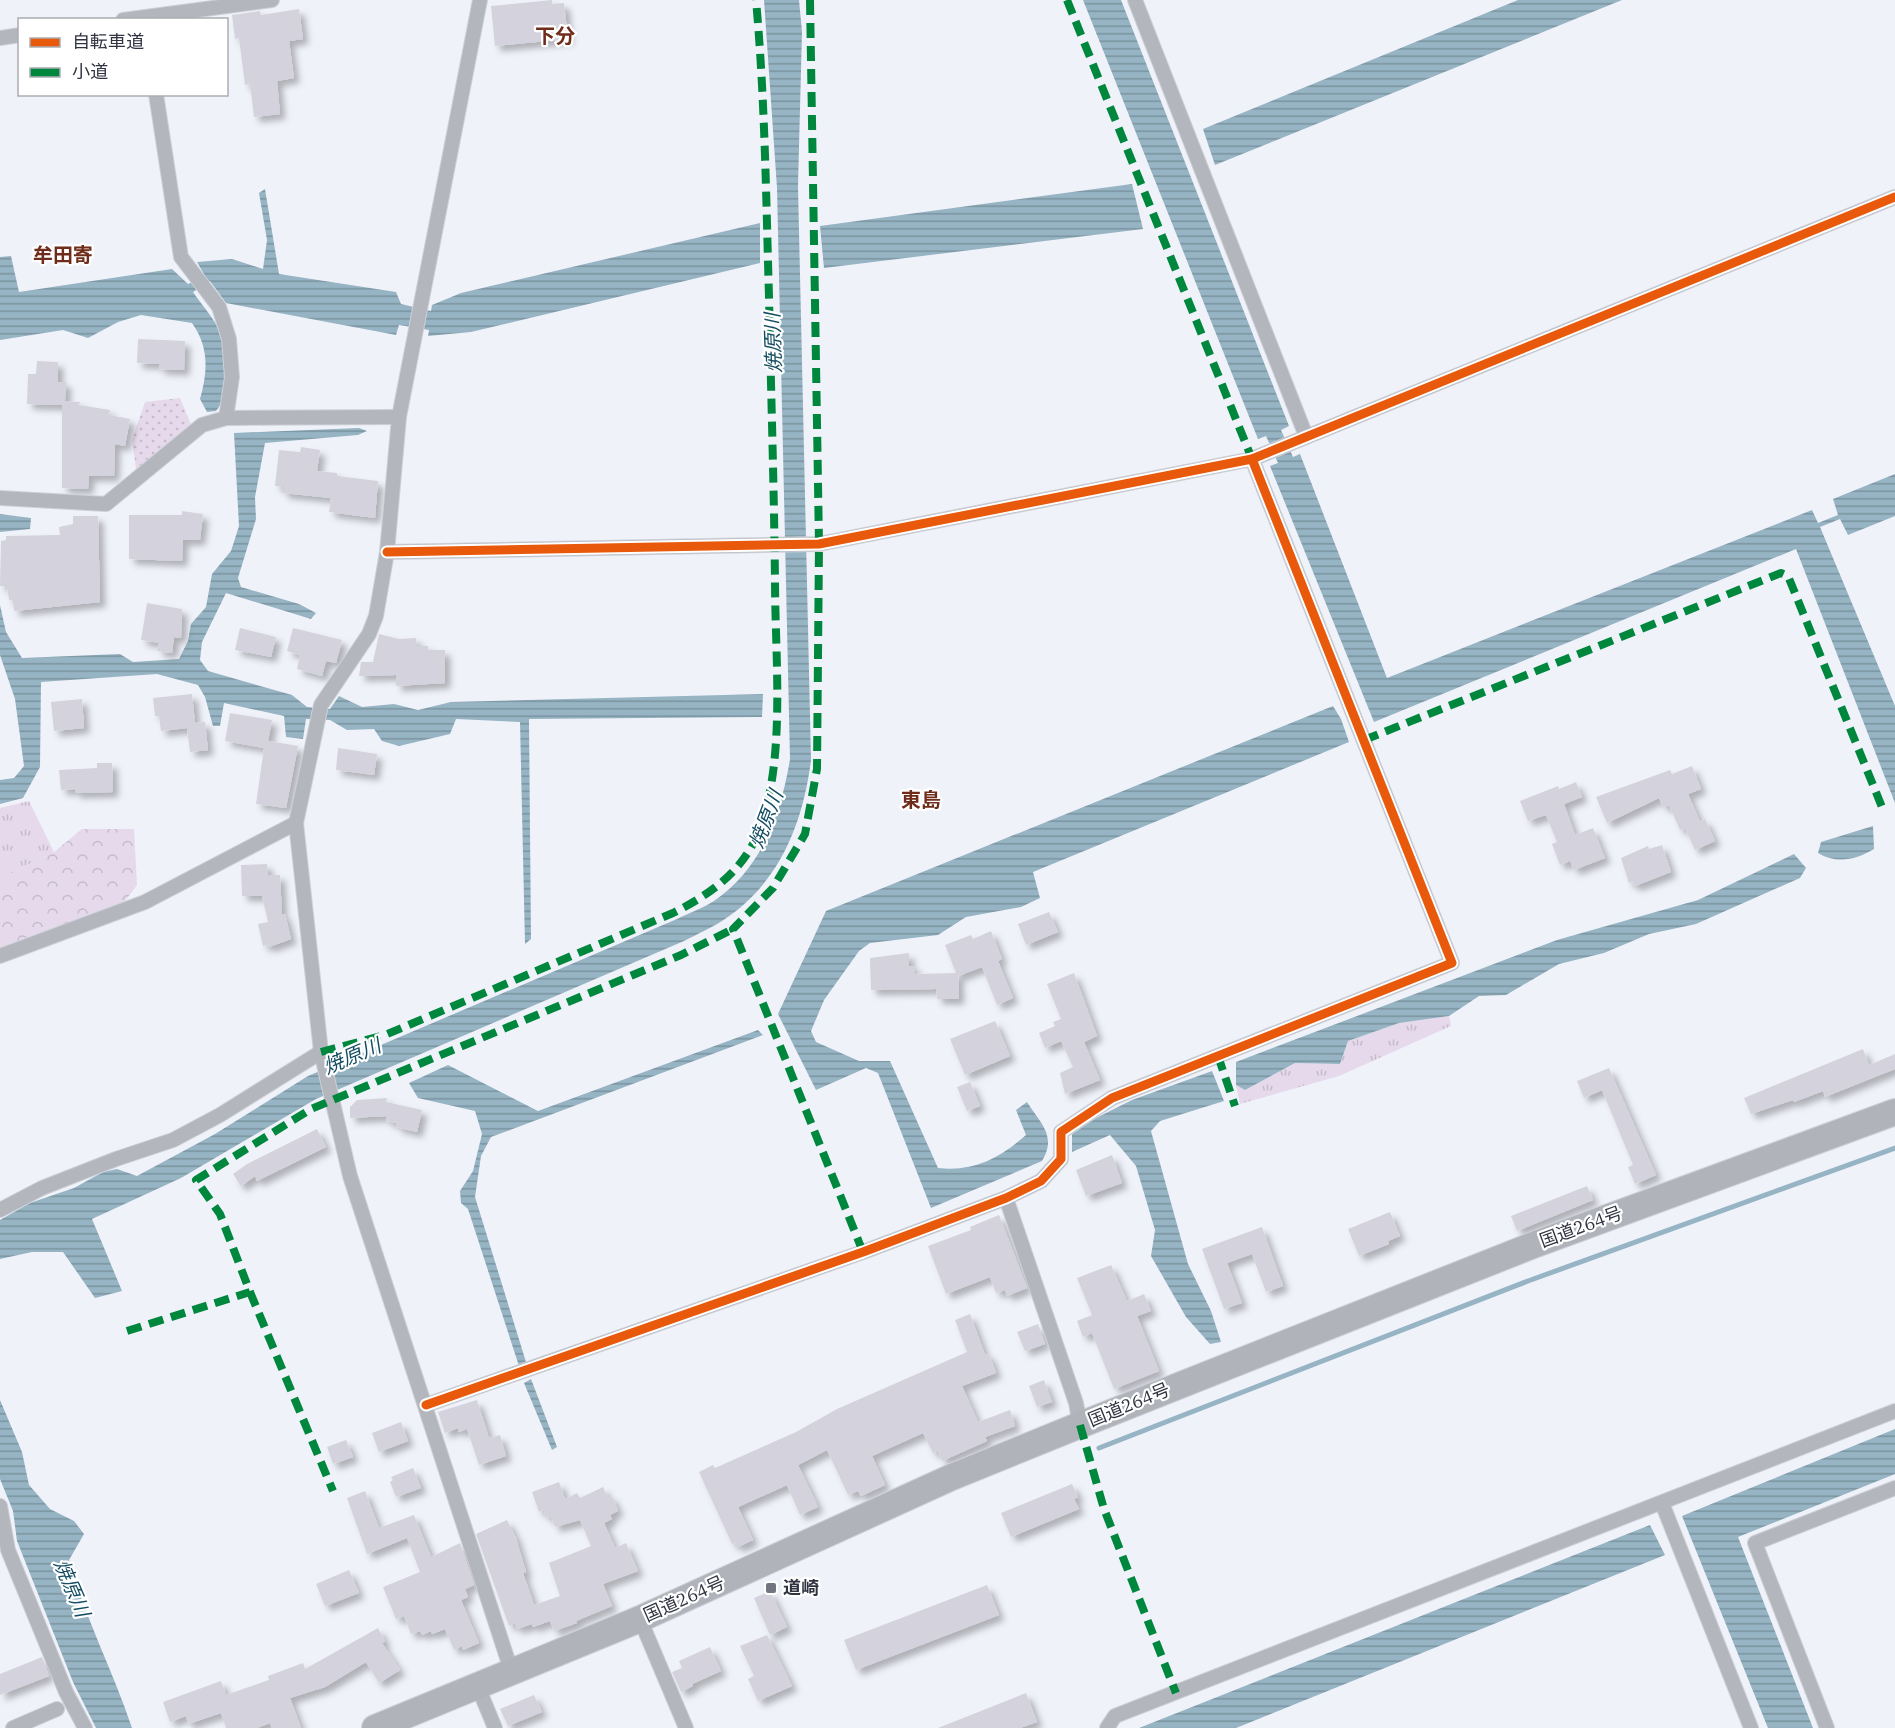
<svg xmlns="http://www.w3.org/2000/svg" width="1895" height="1728" font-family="'IBM Plex Serif','Noto Sans JP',serif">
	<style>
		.grass { fill: url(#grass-tufts) }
		.park { fill: url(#park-crowns) }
		.garden { fill: url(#garden-dots) }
		.water { fill: url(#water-rules) }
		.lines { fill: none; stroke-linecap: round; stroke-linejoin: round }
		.stream { stroke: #96b4c3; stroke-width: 5 }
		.building { fill: #d4d3dd; filter: url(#shadow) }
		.street-casing { stroke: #ced0d8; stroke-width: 16 }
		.highway-casing { stroke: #ced0d8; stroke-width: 28 }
		.street { stroke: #b3b6bc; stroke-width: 14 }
		.highway { stroke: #b0b4ba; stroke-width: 26 }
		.quiet { stroke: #00873e; stroke-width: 8; stroke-dasharray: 15 8; stroke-linecap: butt }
		.cycleway-casing { stroke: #fff; stroke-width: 13 }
		.cycleway { stroke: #e8590c; stroke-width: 9 }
		.poi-dot { fill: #737681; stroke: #fff; stroke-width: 2 }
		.labels { text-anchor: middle; stroke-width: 4.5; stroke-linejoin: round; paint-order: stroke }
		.street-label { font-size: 18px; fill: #303340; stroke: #fff }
		.poi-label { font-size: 18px; font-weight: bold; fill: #303340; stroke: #fff; text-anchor: start }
		.neighbourhood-label { font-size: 20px; font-weight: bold; fill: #6f2c1a; stroke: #fff }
		.water-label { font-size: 20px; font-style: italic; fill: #154e63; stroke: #fff }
	</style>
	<defs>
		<pattern id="grass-tufts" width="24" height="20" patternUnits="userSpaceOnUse" patternTransform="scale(1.5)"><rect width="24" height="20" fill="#e5d9eb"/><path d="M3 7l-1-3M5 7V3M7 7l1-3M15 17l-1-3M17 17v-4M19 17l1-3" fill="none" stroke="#c5bbcb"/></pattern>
		<pattern id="park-crowns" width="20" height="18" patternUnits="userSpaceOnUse" patternTransform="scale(1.5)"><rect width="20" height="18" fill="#e5d9eb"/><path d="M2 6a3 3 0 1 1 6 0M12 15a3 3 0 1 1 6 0" fill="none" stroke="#c5bbcb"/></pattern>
		<pattern id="garden-dots" width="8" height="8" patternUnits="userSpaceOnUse" patternTransform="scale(1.5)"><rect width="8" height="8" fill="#e5d9eb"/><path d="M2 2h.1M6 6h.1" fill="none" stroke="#c5bbcb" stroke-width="1.8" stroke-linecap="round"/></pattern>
		<pattern id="water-rules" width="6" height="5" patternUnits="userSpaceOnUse" patternTransform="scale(1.5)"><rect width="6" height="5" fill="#96b4c3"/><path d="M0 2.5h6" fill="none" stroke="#7b93a0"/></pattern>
		<filter id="shadow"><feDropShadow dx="5.5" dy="5.5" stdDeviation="3" flood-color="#0004"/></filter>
	</defs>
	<rect width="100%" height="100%" fill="#f0f2fa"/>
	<g class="grass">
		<path d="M29,801L54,852L0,878V808Z"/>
		<path d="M1449,1016L1451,1026L1339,1076L1240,1104L1236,1085L1245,1090L1295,1063L1340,1064L1348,1041L1399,1023Z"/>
	</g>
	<path class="park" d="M82,829H134L137,885L123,904L0,950V878L54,852Z"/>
	<path class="garden" d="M180,398L192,427L136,469L132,440L145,402Z"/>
	<g class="water">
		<path d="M764,0H799L802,32L798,186L811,760C803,823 780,882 725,919C712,928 697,934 684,941L316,1099L181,1178L92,1219L122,1291L95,1298L63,1252H32L0,1259V1220L30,1203L74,1188L103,1172L117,1169L137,1176L215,1134L308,1076L677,919C689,913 703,908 714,901C762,868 781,814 790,759L777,188Z"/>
		<path d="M1083,0H1121L1289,426L1281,430L1293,457L1300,454L1387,678L1812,510L1818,523L1838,515L1833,499L1895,474V516L1848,535L1840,519L1820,527L1895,706V803L1796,549L1374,722L1270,466L1278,463L1266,436L1258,439Z"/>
		<path d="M1518,0H1622L1215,165L1203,129Z"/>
		<path d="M1132,184L1143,229L824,268L820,226Z"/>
		<path d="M265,189L279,274L396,292L401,304L431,311L432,305L461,293L760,223V263L471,332L428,336L429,330L399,325L396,335L226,303L210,281L193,292C201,304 212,316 218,328C227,350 232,392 216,411L207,412L200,399C208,371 209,347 192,323L141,315L118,322L88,338L63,330L0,340V257L11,256L19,292L172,269L188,284L205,276L197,262L232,259L263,269L267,240L259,193Z"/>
		<path d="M359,428L367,431L358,435L265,443L255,497L256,519L238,578L241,587L299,604L316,613L311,619L226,593L202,642L200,660L208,671L292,695L307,707L330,709L339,696L362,707L394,704L418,710L451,702L763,694L762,717L529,719L531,939L525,944L520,722L456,719L450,734L399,746L382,741L374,729L347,730L330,720L306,719L303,739L286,737L284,716L224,703L220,726H213L205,697L198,685L157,674L41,682L40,767L23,798L0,804V780L14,778L24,766L15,699L0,655V605L6,632L22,658L120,654L133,662L179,659L188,641L191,624L206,607L212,574L231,551L239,526L234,433Z"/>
		<path d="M0,514L31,518L30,529L0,532Z"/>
		<path d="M1333,706L1341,719L1349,742L1033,872L1040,898L1021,907L966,917L938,935L870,943L859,951L824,1000L811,1031L816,1042L859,1061H890L938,1168C974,1172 1000,1158 1026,1135L1016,1110L1027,1102C1041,1124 1057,1136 1042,1161L931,1208L878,1073L866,1068L816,1090L778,1014L826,911Z"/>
		<path d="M1873,826L1874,849C1856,860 1836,864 1818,853L1821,842Z"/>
		<path d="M1794,854L1806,868L1800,878L1696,924L1649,934L1604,953L1559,964L1506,995L1479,996L1449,1016L1399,1023L1348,1041L1340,1064L1295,1063L1245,1090L1236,1085V1062L1557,940L1698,900Z"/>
		<path d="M758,1030L763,1035L491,1137L481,1156L475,1197L526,1362L519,1366L468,1209L461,1203L460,1191L473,1171L482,1134L475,1111L418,1098L409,1083L448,1065L538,1111Z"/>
		<path d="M1212,1071L1224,1101L1160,1121L1151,1131L1188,1264L1211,1311L1221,1342L1210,1344L1186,1317L1151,1256L1155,1230L1136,1166L1110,1135L1072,1152V1130L1132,1100Z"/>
		<path d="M531,1379L557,1447L552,1450L524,1383Z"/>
		<path d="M0,1400L22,1452L29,1485L50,1509L74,1521L84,1534L69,1560C85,1618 113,1671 132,1728H96L73,1682L17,1541L13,1511L0,1479Z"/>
		<path d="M1895,1429V1474L1738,1537L1813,1728H1768L1682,1516Z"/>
		<path d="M1650,1525L1665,1555L1236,1728H1139Z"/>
	</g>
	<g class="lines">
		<path class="stream" d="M1099,1448L1528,1281L1895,1148"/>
	</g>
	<g class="building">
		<path d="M552,0V4L564,3L568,39L495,46L491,6Z"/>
		<path d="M299,9L303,39L289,41L294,78L277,81L280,114L254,117L250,84L245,85L239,38L235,39L232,15L260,11L261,15Z"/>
		<path d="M138,339L185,341L184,370L159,369L160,364L137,363Z"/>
		<path d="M37,361L58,362V382H66L65,401L80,402L79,405L110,410L109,415L130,419L125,446L115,444L114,476H89L88,489L62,488V405L27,404L28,374H36Z"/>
		<path d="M301,447L320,450L317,471L337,473V476L378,481L375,518L329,512L331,498L283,493V487L275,486L279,450L300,452Z"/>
		<path d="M182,511L203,514L200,540H183L182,561L129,559V515H182Z"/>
		<path d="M73,516H98L100,602L14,611L13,600H9L7,586H0L1,541L6,540V536L60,535L59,527L73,524Z"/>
		<path d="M147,603L182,609L181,638L174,637L172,653L157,651L159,643L141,640Z"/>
		<path d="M240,628L276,637L271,657L235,650Z"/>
		<path d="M293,628L342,640L336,663L326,661L322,676L297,669L300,655L287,651Z"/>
		<path d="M379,634L399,639L416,638L417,646H428V650H445V683L396,686V675L359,676L361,662H373Z"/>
		<path d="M192,694L195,723L205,722L208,750L190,752L187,728L161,731L159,716H155L153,698Z"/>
		<path d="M82,699L84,728L54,731L51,702Z"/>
		<path d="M230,713L272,720L268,741L298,746L286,808L256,804L264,748L225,741Z"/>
		<path d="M338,748L377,754L374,775L336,770Z"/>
		<path d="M97,763H112L113,792L75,793V789L61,790L59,770L97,768Z"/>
		<path d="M1692,766L1701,789L1688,794L1700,822L1705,819L1715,841L1695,850L1685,828L1680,830L1669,805L1663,807L1659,798L1607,823L1596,797L1670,770L1672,774Z"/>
		<path d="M1576,782L1582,797L1564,804L1575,835L1593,828L1605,858L1574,870L1570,861L1560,865L1552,844L1557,842L1546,815L1528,821L1520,801L1558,786L1559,789Z"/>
		<path d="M1662,845L1671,872L1635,886L1633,882L1629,883L1621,858L1648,846L1649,849Z"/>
		<path d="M267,864L268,875H280L282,915L285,914L291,939L269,947L268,944L263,946L258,924L268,922L262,896H242L241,865Z"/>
		<path d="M1049,912L1058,932L1026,945L1018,924Z"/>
		<path d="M991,931L1002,959L998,961L1013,998L997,1005L982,967L958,976L959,999H937L936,989L871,990L870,958L909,953V966H915V974L956,973L945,945L971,935L973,939Z"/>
		<path d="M1074,973L1097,1036L1084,1042L1100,1080L1065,1094L1060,1073L1073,1067L1061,1041L1045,1048L1039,1033L1055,1026L1053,1022L1061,1019L1047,984Z"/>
		<path d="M995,1021L1010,1056L965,1075L950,1039Z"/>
		<path d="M1863,1049L1869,1065L1895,1054V1069L1825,1097L1823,1091L1794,1102L1793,1100L1751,1114L1744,1098Z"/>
		<path d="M1609,1068L1656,1175L1635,1184L1628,1167L1633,1165L1602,1090L1584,1098L1577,1081Z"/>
		<path d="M970,1082L980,1106L967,1111L957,1087Z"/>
		<path d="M387,1098L386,1102L422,1110L417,1132L396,1127L397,1123L386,1121L387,1116L350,1118V1107L357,1100Z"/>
		<path d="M317,1129L326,1147L257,1181L255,1176L241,1186L233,1174L247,1164Z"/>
		<path d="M1112,1155L1122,1183L1086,1196L1076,1170Z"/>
		<path d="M1587,1186L1593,1200L1517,1231L1511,1216Z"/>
		<path d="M1390,1212L1400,1236L1388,1241L1389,1244L1359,1256L1348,1229Z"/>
		<path d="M999,1215L1027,1288L1007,1296L1005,1290L996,1293L990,1277L946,1294L928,1246L971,1230L970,1227Z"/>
		<path d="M1262,1227L1283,1286L1266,1292L1252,1254L1227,1263L1242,1303L1224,1309L1202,1249Z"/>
		<path d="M1111,1265L1127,1301L1144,1294L1151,1311L1137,1316L1159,1371L1114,1389L1092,1333L1083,1337L1077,1321L1092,1315L1077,1278Z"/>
		<path d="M970,1314L985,1355L989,1354L996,1373L962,1386L978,1422L1010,1410L1015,1426L985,1437L987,1441L942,1461L938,1451L933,1453L923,1433L872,1456L885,1485L861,1496L858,1491L848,1495L827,1450L798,1465L818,1507L800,1515L787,1485L738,1507L753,1540L738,1547L736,1543L732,1544L699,1472L713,1465L715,1468L796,1432L837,1409L967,1352L955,1320Z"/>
		<path d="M1038,1324L1045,1344L1025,1351L1017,1332Z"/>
		<path d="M1044,1380L1052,1402L1037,1407L1029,1386Z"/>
		<path d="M477,1400L489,1438L500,1435L506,1456L479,1465L467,1429L459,1432L458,1428L445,1433L438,1412Z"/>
		<path d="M401,1422L408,1441L379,1452L372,1433Z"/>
		<path d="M346,1440L353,1457L333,1464L327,1447Z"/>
		<path d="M413,1468L421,1488L396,1497L390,1482L393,1480L391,1477Z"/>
		<path d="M559,1482L565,1499L577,1493L580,1498L603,1487L608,1498L612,1496L618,1511L610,1515L612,1519L604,1523L615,1548L626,1543L638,1571L603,1584L612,1606L576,1621L577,1623L554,1631L550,1621L533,1627L532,1624L517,1629L515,1623L509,1626L476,1534L507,1520L516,1538L526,1572L523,1573L534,1605L560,1596L549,1563L591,1546L580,1520L555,1527L551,1516L546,1518L544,1510L539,1512L532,1492Z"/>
		<path d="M1072,1484L1078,1497L1074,1499L1079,1509L1011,1537L1001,1513Z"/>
		<path d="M365,1491L379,1528L414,1515L431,1557L460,1543L474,1585L465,1589L468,1597L461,1600L479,1643L463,1650L462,1646L454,1650L445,1629L432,1634L431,1631L422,1635L420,1631L411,1634L404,1616L396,1619L383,1587L420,1572L407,1538L367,1554L347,1498Z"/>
		<path d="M349,1570L359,1593L325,1606L316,1584Z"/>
		<path d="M987,1585L999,1615L856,1670L844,1640Z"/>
		<path d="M770,1591L787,1627L770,1635L754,1598Z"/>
		<path d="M378,1628L385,1641L382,1643L400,1670L379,1683L366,1662L325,1687L290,1698L301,1728H272L270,1723L257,1728H226L221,1713L188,1724L186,1716L170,1722L163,1702L221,1681L226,1695L269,1680L268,1676L303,1663L305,1669Z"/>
		<path d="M767,1635L792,1686L758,1701L748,1679L754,1676L740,1646Z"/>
		<path d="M710,1647L721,1671L692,1684L693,1686L681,1692L672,1672L682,1668L679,1661Z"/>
		<path d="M42,1657L49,1676L0,1695V1674Z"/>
		<path d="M1026,1693L1037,1722L1020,1728H938Z"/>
		<path d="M534,1695L542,1712L508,1726L500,1709Z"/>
	</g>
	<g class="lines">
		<g class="street-casing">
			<g id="street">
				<path d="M1135,0L1306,436"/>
				<path d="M123,20L272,0"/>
				<path d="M0,38L20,35"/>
				<path d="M226,418L399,417"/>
				<path d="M0,498L106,504L202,425L226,418L232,377L229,339L219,307L181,257L156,94"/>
				<path d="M387,552L819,544L1252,459L1895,197"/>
				<path d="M296,823L321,1052L350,1176L512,1673"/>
				<path d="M0,956L145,902L296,823L321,705L369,634L376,616L387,552L399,417L480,0"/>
				<path d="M1006,1198L1076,1403L1080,1425"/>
				<path d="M0,1210L42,1188L116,1159L173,1140L220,1115L321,1052"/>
				<path d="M426,1405L863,1252L1006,1198L1041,1181L1061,1159V1132L1112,1098L1452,963L1252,459"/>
				<path d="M1662,1503L1751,1728"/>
				<path d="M0,1506L8,1550L66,1692L85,1728"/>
				<path d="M640,1619L686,1728"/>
				<path d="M478,1687L495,1728"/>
				<path d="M13,1728L57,1709"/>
				<path d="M1107,1728L1115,1716L1895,1411"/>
				<path d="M1827,1728L1755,1543L1895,1488"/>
			</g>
		</g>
		<g class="highway-casing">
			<path id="highway" d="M375,1728L640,1619L952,1477L1080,1425L1536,1244L1895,1112"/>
		</g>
		<use href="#street" class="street"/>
		<use href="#highway" class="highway"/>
		<g class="quiet">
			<path d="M810,0L819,544L817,769L805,834L773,888L733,929L863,1252"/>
			<path d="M1067,0L1252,459"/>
			<path d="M1364,740L1781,573L1788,576L1882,807"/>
			<path d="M321,1052L385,1035L673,913C711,894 745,870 760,828C786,757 775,657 775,581C774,486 771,392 769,297C766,198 765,99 756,0"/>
			<path d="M1218,1056L1235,1106"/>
			<path d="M250,1292L333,1491"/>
			<path d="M127,1331L250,1292L220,1214L196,1180L311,1109L681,955L733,929"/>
			<path d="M1080,1425L1104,1509L1176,1693"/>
		</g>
		<g class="cycleway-casing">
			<g id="cycleway">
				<path d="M387,552L819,544L1252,459L1895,197"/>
				<path d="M426,1405L863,1252L1006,1198L1041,1181L1061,1159V1132L1112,1098L1452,963L1252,459"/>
			</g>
		</g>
		<use href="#cycleway" class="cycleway"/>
	</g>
	<rect class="poi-dot" x="765" y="1582" width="12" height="12" rx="3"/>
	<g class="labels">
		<g class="street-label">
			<text transform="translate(1581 1227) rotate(-20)" y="6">国道264号</text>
			<text transform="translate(1129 1405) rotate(-22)" y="6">国道264号</text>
			<text transform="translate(684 1599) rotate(-24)" y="6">国道264号</text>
		</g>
		<g class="poi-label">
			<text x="783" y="1594">道崎</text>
		</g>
		<g class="neighbourhood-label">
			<text x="555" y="43">下分</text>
			<text x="63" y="262">牟田寄</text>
			<text x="921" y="807">東島</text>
		</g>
		<g class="water-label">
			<text transform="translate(773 343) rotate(-92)" y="7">焼原川</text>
			<text transform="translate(766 819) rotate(-69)" y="7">焼原川</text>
			<text transform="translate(352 1056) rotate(-23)" y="7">焼原川</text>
			<text transform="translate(72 1588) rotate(67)" y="7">焼原川</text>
		</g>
	</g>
	<rect x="18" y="18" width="210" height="78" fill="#ffffff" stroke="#acadb3" stroke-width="1.5"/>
	<rect x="30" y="38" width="30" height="9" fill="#e8590c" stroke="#acadb3" stroke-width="1.5"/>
	<text x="72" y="48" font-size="18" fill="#303340">自転車道</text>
	<rect x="30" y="68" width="30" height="9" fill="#00873e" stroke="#acadb3" stroke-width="1.5"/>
	<text x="72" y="78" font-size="18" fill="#303340">小道</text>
</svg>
